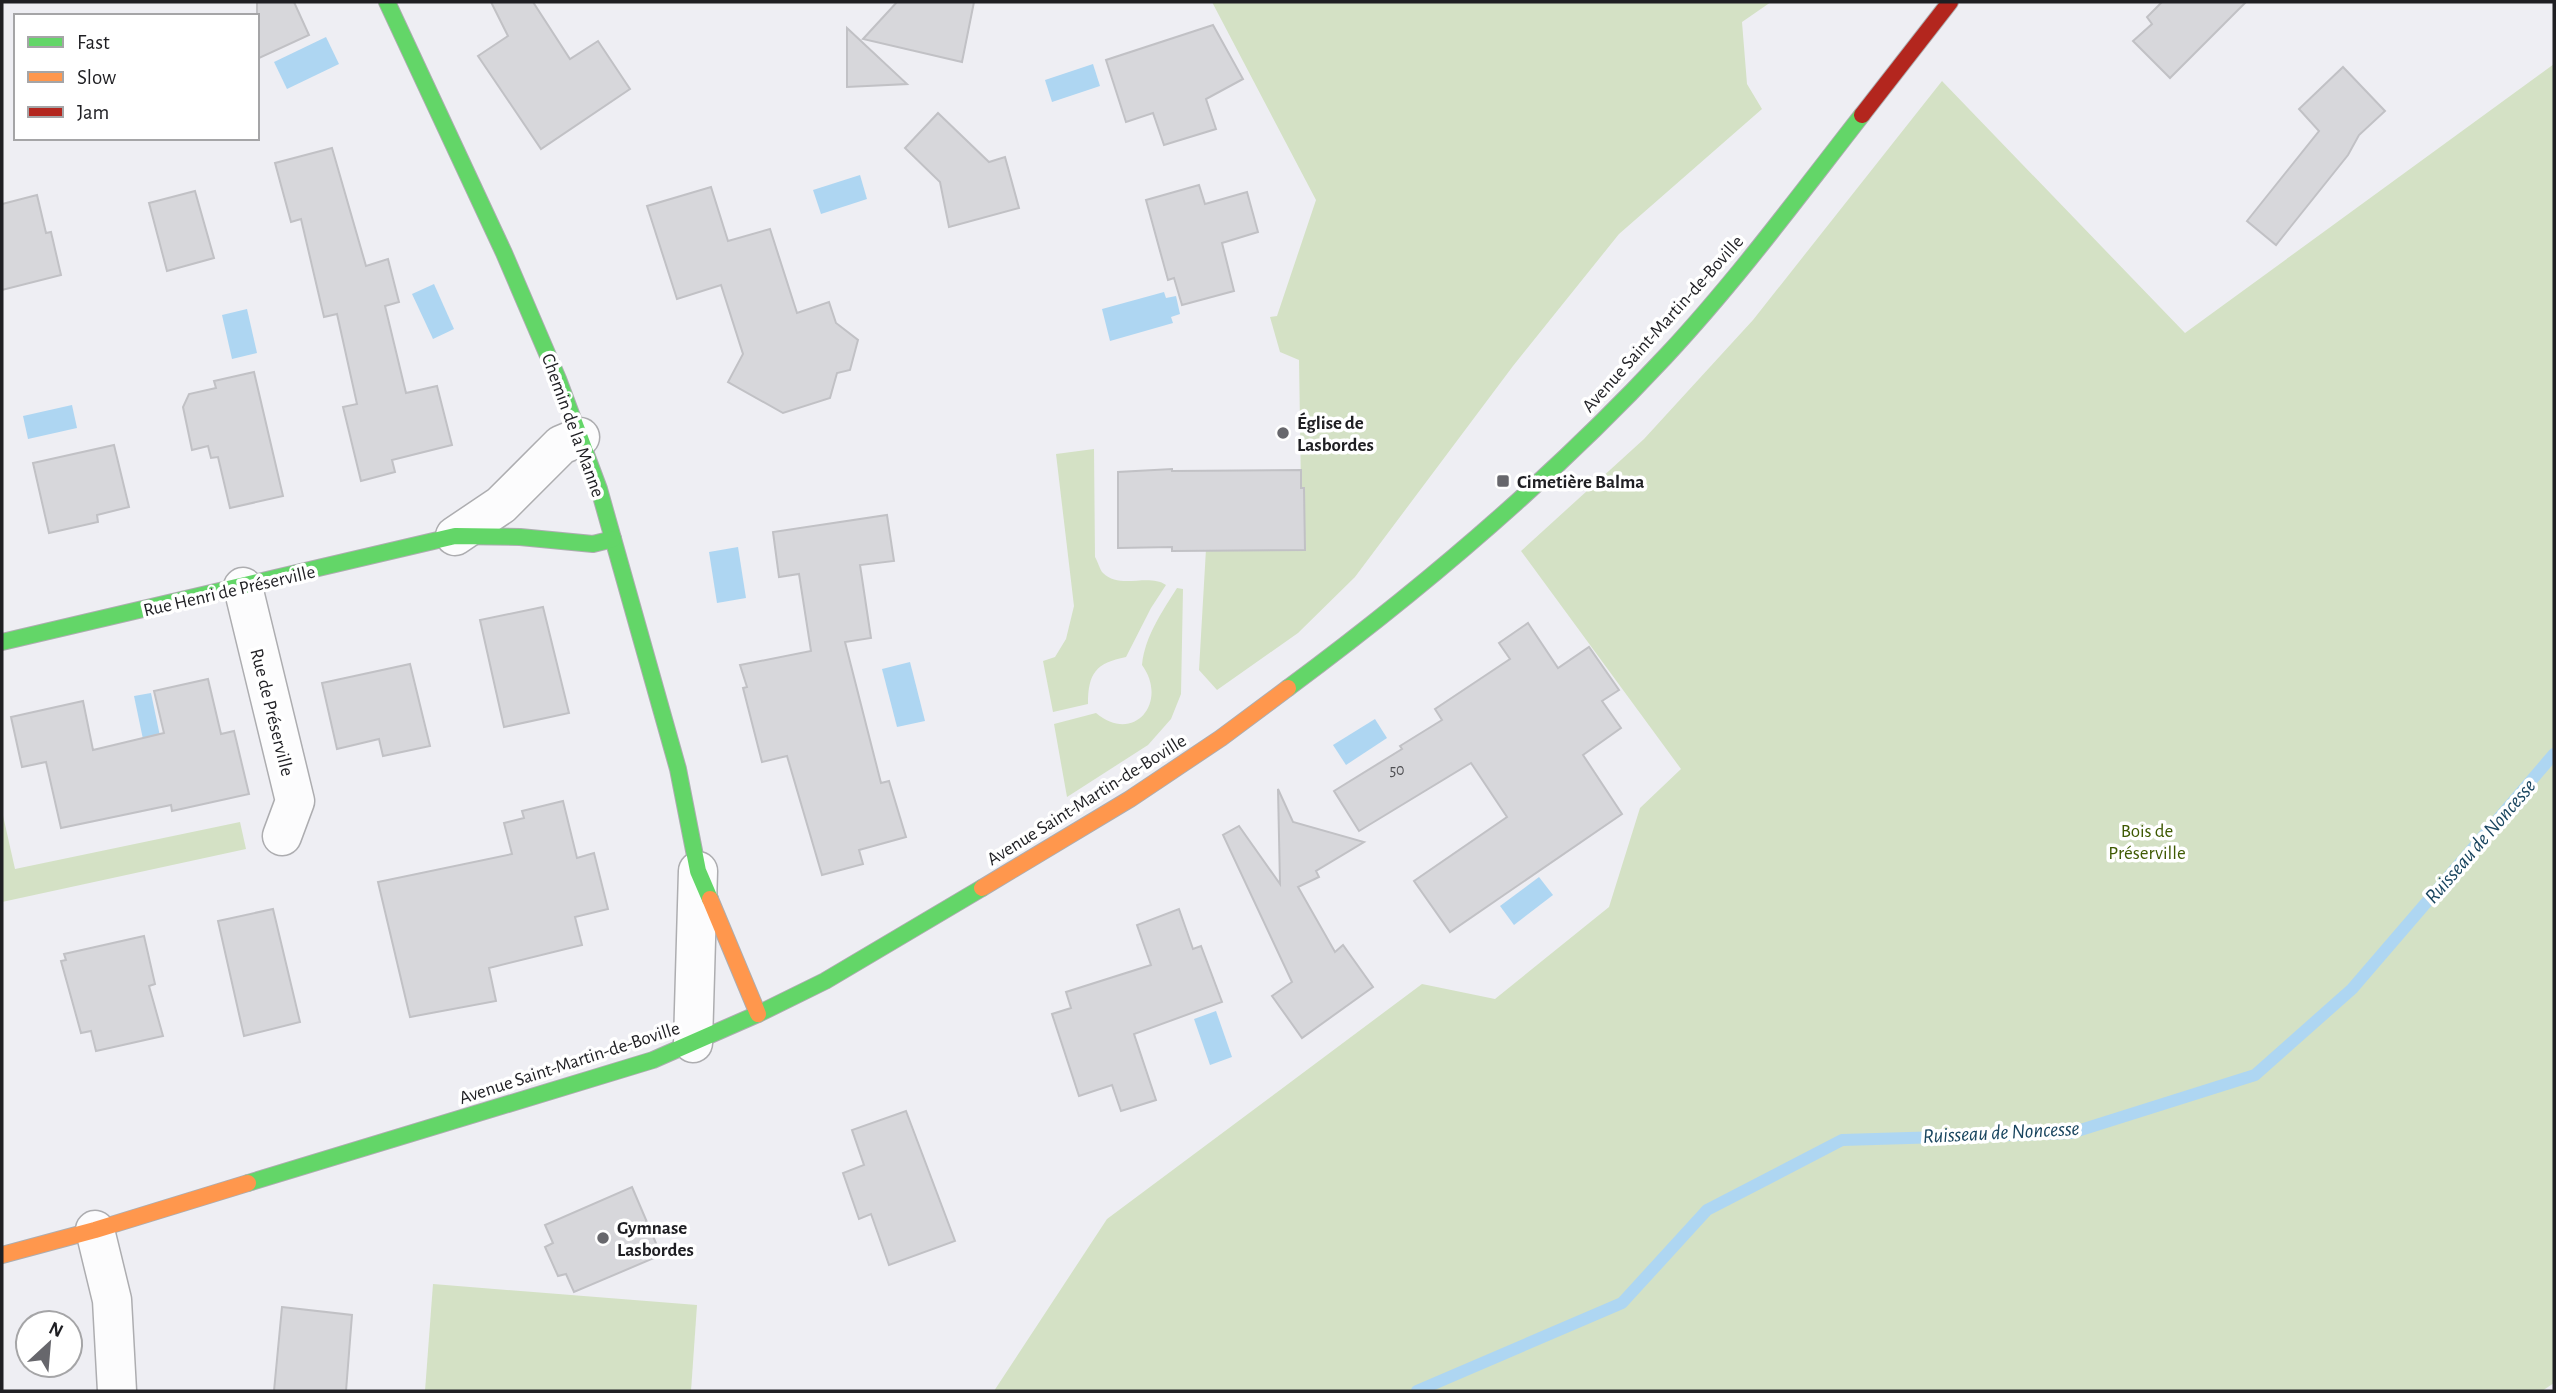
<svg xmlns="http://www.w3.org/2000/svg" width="2556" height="1393" font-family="'Alegreya Sans',sans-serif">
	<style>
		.green { fill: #d4e1c5 }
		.water { fill: #aed6f2 }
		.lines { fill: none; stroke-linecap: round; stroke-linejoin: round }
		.stream { stroke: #aed6f2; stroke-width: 12 }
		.building { fill: #d7d7db; stroke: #c1c1c5; stroke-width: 2 }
		.street-casing { stroke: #adadb0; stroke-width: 41 }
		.fast-casing { stroke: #adadb0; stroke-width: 18 }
		.slow-casing { stroke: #adadb0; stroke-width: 18 }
		.jam-casing { stroke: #adadb0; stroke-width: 18 }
		.street { stroke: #fcfcfd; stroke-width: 38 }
		.fast { stroke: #63d668; stroke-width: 16 }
		.slow { stroke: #ff974d; stroke-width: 16 }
		.jam { stroke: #b3261e; stroke-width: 16 }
		.poi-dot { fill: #67676c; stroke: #fff; stroke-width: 2.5 }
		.labels { text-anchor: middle; stroke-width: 7; stroke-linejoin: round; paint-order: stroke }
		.number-label { font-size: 16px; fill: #4e4e52 }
		.street-label { font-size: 19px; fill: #1f1f23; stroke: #fff }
		.poi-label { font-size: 19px; font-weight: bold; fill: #1f1f23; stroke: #fff; text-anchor: start }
		.park-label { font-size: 19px; fill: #3f5a03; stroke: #fff }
		.water-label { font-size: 21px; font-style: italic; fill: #19455f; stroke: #fff }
	</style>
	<rect width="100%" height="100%" fill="#eeeef3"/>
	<g class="green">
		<path d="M1212,2H1771L1742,22L1747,84L1762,109L1619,234L1513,366L1355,577L1298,633L1217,690L1199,670L1206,549H1305L1304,489L1301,488L1299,360L1280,352L1270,317L1277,316L1316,200Z"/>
		<path d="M2554,64V1383L2542,1391H994L1107,1219L1422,984L1495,999L1609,907L1640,808L1681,769L1521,551L1644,439L1753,320L1942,81L2185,333Z"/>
		<path d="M1094,449L1095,557C1098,562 1100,570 1103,573C1120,590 1148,573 1166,585L1151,608L1126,657C1096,663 1088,673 1088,704L1053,712L1043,661L1055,657L1066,639L1074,606L1056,454Z"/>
		<path d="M1177,588L1183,589L1181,694L1171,719L1148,745L1067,797L1054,724L1096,713C1134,745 1169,702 1142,665C1145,636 1162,612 1177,588Z"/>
		<path d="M2,811L15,869L240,822L246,849L2,902Z"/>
		<path d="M433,1284L697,1305L691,1391H425Z"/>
	</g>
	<g class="water">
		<path d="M326,37L339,64L287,89L274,62Z"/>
		<path d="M1093,64L1100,86L1052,102L1045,80Z"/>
		<path d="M860,175L867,199L821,214L813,190Z"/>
		<path d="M434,284L454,329L433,339L412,294Z"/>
		<path d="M1164,292L1166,298L1176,296L1180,314L1171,317L1173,323L1110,341L1102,309Z"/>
		<path d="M247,309L257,353L232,359L222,315Z"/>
		<path d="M72,405L77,428L28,439L23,416Z"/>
		<path d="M738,547L746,598L717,603L709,552Z"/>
		<path d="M910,662L925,721L897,727L882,669Z"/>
		<path d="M151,693L161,741L144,744L134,696Z"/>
		<path d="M1375,719L1387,738L1346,765L1333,745Z"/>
		<path d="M1539,877L1553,895L1514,925L1500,906Z"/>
		<path d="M1216,1011L1232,1057L1210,1065L1194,1019Z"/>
	</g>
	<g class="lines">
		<path class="stream" d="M1417,1391L1622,1303L1707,1210L1842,1140L2071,1133L2255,1075L2352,989L2554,754"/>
	</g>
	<g class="building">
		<path d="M257,2H294L309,35L257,59Z"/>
		<path d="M491,2H533L570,59L598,41L630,89L541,149L478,56L508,36Z"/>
		<path d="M897,2H974L962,62L863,39Z"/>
		<path d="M2162,2H2246L2170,78L2133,41L2152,24L2147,17Z"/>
		<path d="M1213,25L1243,79L1206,99L1216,129L1164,145L1153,113L1126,122L1106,60Z"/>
		<path d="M847,28L907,84L847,87Z"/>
		<path d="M2343,67L2385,111L2359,135L2348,155L2276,245L2247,221L2319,131L2299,109Z"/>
		<path d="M938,113L989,162L1005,157L1019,208L949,227L940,182L905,148Z"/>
		<path d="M332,148L366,266L388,259L399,302L385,306L406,393L437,386L452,445L392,460L395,472L361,481L343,407L357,404L337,314L324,317L301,219L291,222L275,163Z"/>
		<path d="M1199,185L1205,204L1247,192L1258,232L1222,243L1234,291L1182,305L1174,278L1168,280L1146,200Z"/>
		<path d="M711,187L728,241L770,229L797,313L829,302L836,323L858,340L850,370L837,373L830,398L783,413L728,382L743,354L721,285L677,299L647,206Z"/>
		<path d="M195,191L214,258L167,271L149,203Z"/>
		<path d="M37,195L46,233L51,232L61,275L2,290V204Z"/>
		<path d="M254,372L283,496L230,508L218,457L211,458L208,446L192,450L183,407L189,394L216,388L214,381Z"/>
		<path d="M114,445L129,507L97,515L98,522L49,533L33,463Z"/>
		<path d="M1172,469V471L1301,470V488H1304L1305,550L1172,551V547L1118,548V472Z"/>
		<path d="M887,515L894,561L860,565L871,638L845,642L881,783L889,781L906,837L859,850L863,864L822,875L787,756L762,762L743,688L747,687L740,665L811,651L799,574L779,577L773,532Z"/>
		<path d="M543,607L569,713L504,727L480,620Z"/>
		<path d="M1528,623L1558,668L1589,647L1619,690L1602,701L1621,728L1583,755L1622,814L1450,932L1414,881L1507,817L1471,763L1359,831L1334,791L1402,749L1400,746L1442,720L1435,709L1510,659L1499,643Z"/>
		<path d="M410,664L430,746L383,756L379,739L337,749L322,683Z"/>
		<path d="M208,679L221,734L234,731L249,794L172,811L171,805L61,828L46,762L22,767L11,717L83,701L93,750L164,733L154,691Z"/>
		<path d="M1278,789L1293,822L1364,842L1316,871L1319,877L1298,887L1335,952L1343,945L1373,987L1302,1038L1272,996L1292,982L1223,835L1239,826L1280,884Z"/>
		<path d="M563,801L577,858L594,853L608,909L575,917L582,945L489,968L496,1001L410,1017L378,882L512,854L504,823L524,818L522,811Z"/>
		<path d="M273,909L300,1022L244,1036L218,921Z"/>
		<path d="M1179,909L1193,949L1201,946L1222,1002L1134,1034L1156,1100L1121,1111L1112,1085L1079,1096L1052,1014L1071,1008L1066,992L1151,965L1137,925Z"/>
		<path d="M144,936L155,984L149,986L163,1036L96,1051L91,1031L81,1033L61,961L66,960L64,954Z"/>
		<path d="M906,1111L955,1241L889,1265L871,1214L859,1219L843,1173L864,1165L852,1130Z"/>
		<path d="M632,1187L661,1255L574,1292L566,1274L558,1276L545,1247L553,1243L545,1225Z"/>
		<path d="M282,1307L352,1315L346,1391H274Z"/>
	</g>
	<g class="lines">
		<g class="street-casing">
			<g id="street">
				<path d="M455,536L501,505L561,445L580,437"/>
				<path d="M243,587L295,801L282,836"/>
				<path d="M693,1043L698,871"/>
				<path d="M95,1230L112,1300L117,1391"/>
			</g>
		</g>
		<g class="fast-casing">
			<g id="fast">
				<path d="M387,2L504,253L558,379L599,489L678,769L698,871L710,899"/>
				<path d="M2,642L455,536L520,537L593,544L613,539"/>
				<path d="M1288,688C1419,591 1554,476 1665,357C1736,281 1798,197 1862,115"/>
				<path d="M248,1183L653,1060L758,1014L825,981L982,888"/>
			</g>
		</g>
		<g class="slow-casing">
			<g id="slow">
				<path d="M982,888L1130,799L1221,738L1288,688"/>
				<path d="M710,899L758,1014"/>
				<path d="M2,1255L95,1230L248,1183"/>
			</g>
		</g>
		<g class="jam-casing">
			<path id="jam" d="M1862,115L1950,2"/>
		</g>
		<use href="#street" class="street"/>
		<use href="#fast" class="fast"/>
		<use href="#slow" class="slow"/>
		<use href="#jam" class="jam"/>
	</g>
	<g class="poi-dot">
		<circle cx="1283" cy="433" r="7"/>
		<rect x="1496" y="474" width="14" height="14" rx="3.5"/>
		<circle cx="603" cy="1238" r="7"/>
	</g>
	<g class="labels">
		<g class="number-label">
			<text x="1397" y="775">50</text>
		</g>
		<g class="street-label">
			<text transform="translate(1662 323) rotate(-48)" y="7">Avenue Saint-Martin-de-Boville</text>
			<text transform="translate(574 425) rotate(70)" y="7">Chemin de la Manne</text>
			<text transform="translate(229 590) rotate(-13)" y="7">Rue Henri de Préserville</text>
			<text transform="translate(273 712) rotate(76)" y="7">Rue de Préserville</text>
			<text transform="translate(1086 799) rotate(-32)" y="7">Avenue Saint-Martin-de-Boville</text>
			<text transform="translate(569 1062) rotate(-18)" y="7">Avenue Saint-Martin-de-Boville</text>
		</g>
		<g class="poi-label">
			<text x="1297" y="429">Église de<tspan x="1297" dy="22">Lasbordes</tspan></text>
			<text x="1517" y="488">Cimetière Balma</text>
			<text x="617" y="1234">Gymnase<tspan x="617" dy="22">Lasbordes</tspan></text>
		</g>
		<g class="park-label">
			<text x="2147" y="837">Bois de<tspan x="2147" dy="22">Préserville</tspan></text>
		</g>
		<g class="water-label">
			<text transform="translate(2480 841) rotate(-49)" y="7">Ruisseau de Noncesse</text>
			<text transform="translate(2001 1132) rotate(-3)" y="7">Ruisseau de Noncesse</text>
		</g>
	</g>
	<rect width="2556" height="1393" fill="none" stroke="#1f1f23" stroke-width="7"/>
	<rect x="14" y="14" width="245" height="126" fill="#ffffff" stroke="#a5a5a7" stroke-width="2"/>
	<rect x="28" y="37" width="35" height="10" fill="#63d668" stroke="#a5a5a7" stroke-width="2"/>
	<text x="77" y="49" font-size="21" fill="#1f1f23">Fast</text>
	<rect x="28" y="72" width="35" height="10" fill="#ff974d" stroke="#a5a5a7" stroke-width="2"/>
	<text x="77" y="84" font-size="21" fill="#1f1f23">Slow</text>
	<rect x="28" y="107" width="35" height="10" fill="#b3261e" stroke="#a5a5a7" stroke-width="2"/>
	<text x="77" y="119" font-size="21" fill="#1f1f23">Jam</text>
	<g transform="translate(49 1344) rotate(26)"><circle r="33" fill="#ffffff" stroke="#a5a5a7" stroke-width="2"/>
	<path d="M0-5L12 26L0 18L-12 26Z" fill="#67676c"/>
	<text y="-10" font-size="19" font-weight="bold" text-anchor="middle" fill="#1f1f23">N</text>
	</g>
</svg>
